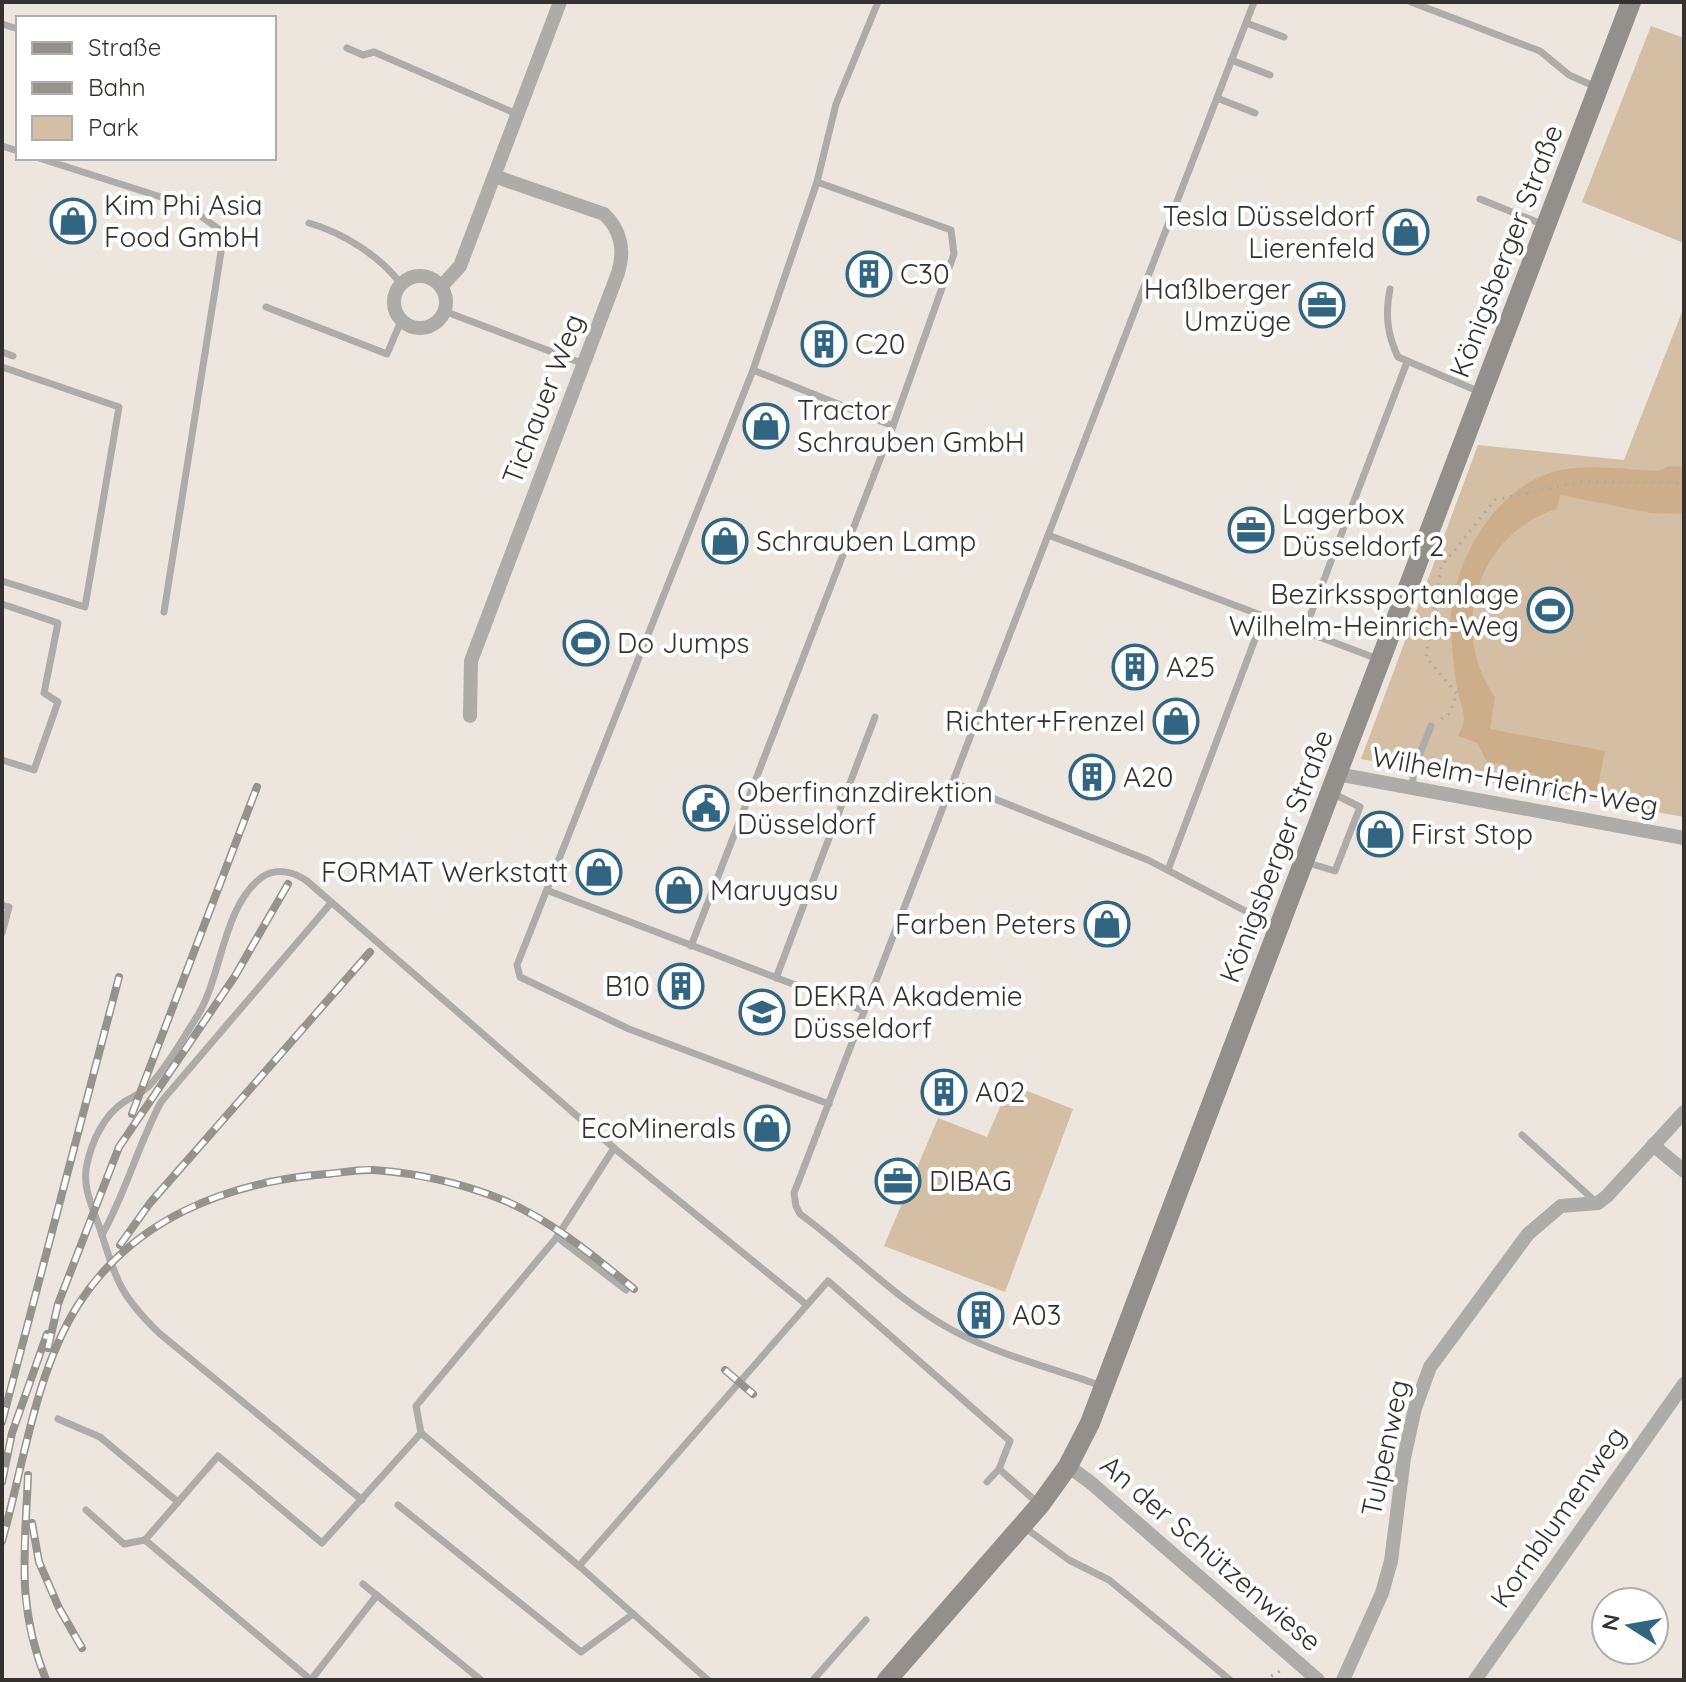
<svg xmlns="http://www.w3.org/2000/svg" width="1686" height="1682" font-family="Quicksand,sans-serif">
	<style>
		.green { fill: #d4bea4 }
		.forest { fill: #ccaf8a }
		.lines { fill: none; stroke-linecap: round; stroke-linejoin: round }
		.path { stroke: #b0aba4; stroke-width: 3; stroke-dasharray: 2 6; stroke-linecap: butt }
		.lane { stroke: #aeaca8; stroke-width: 7 }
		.street { stroke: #aeaca8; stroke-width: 14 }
		.secondary { stroke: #938f8a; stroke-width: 20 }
		.rail-casing { stroke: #96928c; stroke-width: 8 }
		.rail { stroke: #fff; stroke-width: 5; stroke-dasharray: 15; stroke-linecap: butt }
		.labels { text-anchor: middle; stroke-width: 8; stroke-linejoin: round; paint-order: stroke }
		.poi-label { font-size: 28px; fill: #34312e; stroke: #fff; text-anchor: start }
		.street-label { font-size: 28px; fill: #34312e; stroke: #fff }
	</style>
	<rect width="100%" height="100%" fill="#ece6de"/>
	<g class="green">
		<path d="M1651,26L1684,38V243L1582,202Z"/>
		<path d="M1684,307V817L1361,759L1478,445L1624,460Z"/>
		<path d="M1010,1084L1073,1109L1005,1292L884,1246L938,1118L987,1137Z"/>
	</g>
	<path class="forest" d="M1670,466L1684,467V514L1650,513L1560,495L1557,509C1478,533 1447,630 1495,697L1490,729L1605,751L1597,791L1537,780L1534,773L1505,769L1502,764L1487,762L1477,743L1458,736C1460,731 1464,725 1464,719C1464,710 1459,699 1457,689C1454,670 1452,649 1451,629C1448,566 1496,483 1561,470C1592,464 1627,470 1658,471Z"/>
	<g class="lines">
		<g class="path">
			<path d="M1441,719L1449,714L1457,694L1426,657L1441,567L1495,500L1579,482L1684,483"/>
			<path d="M1264,1680L1282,1670"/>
		</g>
		<g class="lane">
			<path d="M1411,2L1540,51L1569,75L1596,87"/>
			<path d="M1246,23L1284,37"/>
			<path d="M2,24L18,29"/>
			<path d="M347,48L363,55L374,52L517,114"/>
			<path d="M1231,60L1270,75"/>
			<path d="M1217,98L1255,113"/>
			<path d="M2,146L18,151"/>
			<path d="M39,158L186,205L224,233L164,612"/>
			<path d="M1480,199L1544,225"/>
			<path d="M309,223C343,233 379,255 401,284"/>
			<path d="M1390,289C1385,314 1387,334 1398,357L1480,392"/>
			<path d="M266,307L387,354L401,321"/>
			<path d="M444,311L584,364"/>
			<path d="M2,352L13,356"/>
			<path d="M2,367L119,407L85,607L2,581"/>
			<path d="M753,370L893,426"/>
			<path d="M1048,535L1378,659"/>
			<path d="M2,604L58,623L44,693L58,702L34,770L2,760"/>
			<path d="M1304,632L1407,362"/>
			<path d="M952,782L1148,860L1257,917L1277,925"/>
			<path d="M1413,788V771L1431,726"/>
			<path d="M1305,862L1335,871L1360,807L1332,793"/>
			<path d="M1168,870L1263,618"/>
			<path d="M549,891L864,1011"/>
			<path d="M331,903L161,1102C138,1145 126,1192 102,1235C117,1283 122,1297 159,1333L362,1500"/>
			<path d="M2,905L9,907L2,933"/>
			<path d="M691,946L893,426L954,254L951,230L817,182"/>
			<path d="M776,978L875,717"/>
			<path d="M829,1104L629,1029L520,977L517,965L753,370L817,182L836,104L878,2"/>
			<path d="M1522,1135L1596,1202"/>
			<path d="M102,1235C95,1212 81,1188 87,1164C92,1141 104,1115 124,1102C132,1097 142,1093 149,1086C168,1066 183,1038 198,1015C222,975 223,906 262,877C277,867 294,872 307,881L614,1148L807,1305"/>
			<path d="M557,1237L626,1290"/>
			<path d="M1102,1386C1052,1368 998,1355 952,1330C896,1300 851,1251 800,1214L796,1206L794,1193L1254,2"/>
			<path d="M58,1419L100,1437L178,1502"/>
			<path d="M421,1433L416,1406L557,1237L614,1148"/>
			<path d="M987,1482L999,1469L1038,1503"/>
			<path d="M398,1505L581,1652L633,1614"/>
			<path d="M86,1510L124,1544L145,1540L218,1456L322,1543L421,1433L579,1566"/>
			<path d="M1024,1527L1069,1560L1109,1580L1230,1680"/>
			<path d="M145,1540L311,1680"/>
			<path d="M363,1584L481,1680"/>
			<path d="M311,1680L377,1595"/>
			<path d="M708,1680L579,1566L828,1281L1010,1441L999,1469"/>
			<path d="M813,1680L866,1620"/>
		</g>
		<g class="street">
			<circle cx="420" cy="302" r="26"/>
			<path d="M441,287L460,266L560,2"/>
			<path d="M470,716L471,661L618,273C625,251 621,230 604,214L494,176"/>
			<path d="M1337,774L1684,838"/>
			<path d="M1653,1145L1684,1171"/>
			<path d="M1068,1466L1090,1482L1318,1680"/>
			<path d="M1343,1680L1382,1593L1391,1561L1404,1458L1415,1408L1430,1367L1528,1234L1561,1206L1598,1203L1607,1196L1684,1112"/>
			<path d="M1475,1680L1684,1384"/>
		</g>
		<path class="secondary" d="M887,1680L1040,1505L1068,1466L1090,1423L1631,2"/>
		<g class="rail-casing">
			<g id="rail">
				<path d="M132,1114L257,787"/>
				<path d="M120,1245L150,1203L370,952"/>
				<path d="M48,1348L58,1304L119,1147L235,976L288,884"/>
				<path d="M725,1370L753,1394"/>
				<path d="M2,1422L119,977"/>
				<path d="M28,1475C25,1552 16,1605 46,1680"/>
				<path d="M2,1482L12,1433L47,1334"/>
				<path d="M32,1523L39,1562L59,1608L82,1648"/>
				<path d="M2,1541C24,1464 35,1373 78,1305C133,1219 227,1182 326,1174C341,1173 358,1169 374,1170C415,1173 460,1183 498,1198C546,1216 595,1257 634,1289"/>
			</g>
		</g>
		<use href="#rail" class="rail"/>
	</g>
	<defs>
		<g id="shop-ring" transform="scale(2.3)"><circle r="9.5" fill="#fff" stroke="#316582" stroke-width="1.5"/><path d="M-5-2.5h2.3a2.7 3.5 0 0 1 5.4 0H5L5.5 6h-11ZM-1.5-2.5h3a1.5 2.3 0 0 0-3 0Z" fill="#316582"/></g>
		<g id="building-ring" transform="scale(2.3)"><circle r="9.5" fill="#fff" stroke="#316582" stroke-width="1.5"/><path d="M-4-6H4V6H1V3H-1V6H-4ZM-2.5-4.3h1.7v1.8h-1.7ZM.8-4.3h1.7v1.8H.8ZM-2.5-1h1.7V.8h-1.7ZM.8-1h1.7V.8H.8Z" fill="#316582"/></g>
		<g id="office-ring" transform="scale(2.3)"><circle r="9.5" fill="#fff" stroke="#316582" stroke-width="1.5"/><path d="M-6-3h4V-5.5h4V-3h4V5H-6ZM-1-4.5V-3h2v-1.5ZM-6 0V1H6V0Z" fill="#316582"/></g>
		<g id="stadium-ring" transform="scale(2.3)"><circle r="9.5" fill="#fff" stroke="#316582" stroke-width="1.5"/><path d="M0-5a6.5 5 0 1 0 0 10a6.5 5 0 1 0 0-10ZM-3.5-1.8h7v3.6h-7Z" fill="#316582"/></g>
		<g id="civic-ring" transform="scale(2.3)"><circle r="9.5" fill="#fff" stroke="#316582" stroke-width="1.5"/><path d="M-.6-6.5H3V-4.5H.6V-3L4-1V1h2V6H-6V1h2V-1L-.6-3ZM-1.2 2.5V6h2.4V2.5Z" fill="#316582"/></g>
		<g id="university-ring" transform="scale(2.3)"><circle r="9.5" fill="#fff" stroke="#316582" stroke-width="1.5"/><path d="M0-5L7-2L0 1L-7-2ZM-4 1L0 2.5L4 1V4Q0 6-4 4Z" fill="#316582"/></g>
	</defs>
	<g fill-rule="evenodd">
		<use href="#shop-ring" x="73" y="221"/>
		<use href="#shop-ring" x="1406" y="232"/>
		<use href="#building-ring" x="869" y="274"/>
		<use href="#office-ring" x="1322" y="305"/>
		<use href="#building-ring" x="824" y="344"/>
		<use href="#shop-ring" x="766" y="426"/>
		<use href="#office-ring" x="1251" y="530"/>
		<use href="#shop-ring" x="725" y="541"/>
		<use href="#stadium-ring" x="1550" y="610"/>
		<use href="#stadium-ring" x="586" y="643"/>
		<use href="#building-ring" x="1135" y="667"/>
		<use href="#shop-ring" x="1176" y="721"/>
		<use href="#building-ring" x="1092" y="777"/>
		<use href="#civic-ring" x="706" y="808"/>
		<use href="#shop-ring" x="1380" y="834"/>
		<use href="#shop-ring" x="599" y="872"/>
		<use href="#shop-ring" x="679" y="890"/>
		<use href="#shop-ring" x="1107" y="924"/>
		<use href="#building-ring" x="681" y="986"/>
		<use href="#university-ring" x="762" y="1012"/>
		<use href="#building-ring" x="944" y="1092"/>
		<use href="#shop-ring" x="767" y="1128"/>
		<use href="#office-ring" x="898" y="1181"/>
		<use href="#building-ring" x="981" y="1315"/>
	</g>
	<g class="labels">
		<g class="poi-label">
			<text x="104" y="215">Kim Phi Asia<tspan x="104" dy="32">Food GmbH</tspan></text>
			<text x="1375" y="226" text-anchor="end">Tesla Düsseldorf<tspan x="1375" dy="32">Lierenfeld</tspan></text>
			<text x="900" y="284">C30</text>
			<text x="1291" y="299" text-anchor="end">Haßlberger<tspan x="1291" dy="32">Umzüge</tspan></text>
			<text x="855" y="354">C20</text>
			<text x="797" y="420">Tractor<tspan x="797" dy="32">Schrauben GmbH</tspan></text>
			<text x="1282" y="524">Lagerbox<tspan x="1282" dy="32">Düsseldorf 2</tspan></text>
			<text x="756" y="551">Schrauben Lamp</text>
			<text x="1519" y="604" text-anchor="end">Bezirkssportanlage<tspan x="1519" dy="32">Wilhelm-Heinrich-Weg</tspan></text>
			<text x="617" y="653">Do Jumps</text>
			<text x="1166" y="677">A25</text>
			<text x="1145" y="731" text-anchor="end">Richter+Frenzel</text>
			<text x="1123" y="787">A20</text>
			<text x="737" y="802">Oberfinanzdirektion<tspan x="737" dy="32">Düsseldorf</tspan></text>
			<text x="1411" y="844">First Stop</text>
			<text x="568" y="882" text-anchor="end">FORMAT Werkstatt</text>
			<text x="710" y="900">Maruyasu</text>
			<text x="1076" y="934" text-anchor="end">Farben Peters</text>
			<text x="650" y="996" text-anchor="end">B10</text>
			<text x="793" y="1006">DEKRA Akademie<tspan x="793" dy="32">Düsseldorf</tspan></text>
			<text x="975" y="1102">A02</text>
			<text x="736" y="1138" text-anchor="end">EcoMinerals</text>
			<text x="929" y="1191">DIBAG</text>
			<text x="1012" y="1325">A03</text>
		</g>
		<g class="street-label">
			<text transform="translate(1506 251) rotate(-69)" y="10">Königsberger Straße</text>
			<text transform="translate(543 399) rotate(-69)" y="10">Tichauer Weg</text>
			<text transform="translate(1515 781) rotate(10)" y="10">Wilhelm-Heinrich-Weg</text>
			<text transform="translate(1276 856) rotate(-69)" y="10">Königsberger Straße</text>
			<text transform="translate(1385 1448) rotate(-78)" y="10">Tulpenweg</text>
			<text transform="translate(1558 1517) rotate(-55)" y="10">Kornblumenweg</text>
			<text transform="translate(1211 1553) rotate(41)" y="10">An der Schützenwiese</text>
		</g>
	</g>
	<rect width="1686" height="1682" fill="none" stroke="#34312e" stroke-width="8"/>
	<rect x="16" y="16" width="260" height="144" fill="#ffffff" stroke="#aeadab" stroke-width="2"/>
	<rect x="32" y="42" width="40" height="12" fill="#938f8a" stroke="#aeadab" stroke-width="2"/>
	<text x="88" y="56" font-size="24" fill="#34312e">Straße</text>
	<rect x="32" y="82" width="40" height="12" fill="#96928c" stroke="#aeadab" stroke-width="2"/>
	<text x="88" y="96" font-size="24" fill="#34312e">Bahn</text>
	<rect x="32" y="116" width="40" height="24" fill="#d4bea4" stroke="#aeadab" stroke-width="2"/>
	<text x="88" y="136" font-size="24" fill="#34312e">Park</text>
	<g transform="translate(1630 1626) rotate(281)"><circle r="38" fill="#ffffff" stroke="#aeadab" stroke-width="2"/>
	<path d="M0-6L14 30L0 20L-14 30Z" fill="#316582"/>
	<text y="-12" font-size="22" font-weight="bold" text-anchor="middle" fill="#34312e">N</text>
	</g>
</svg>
